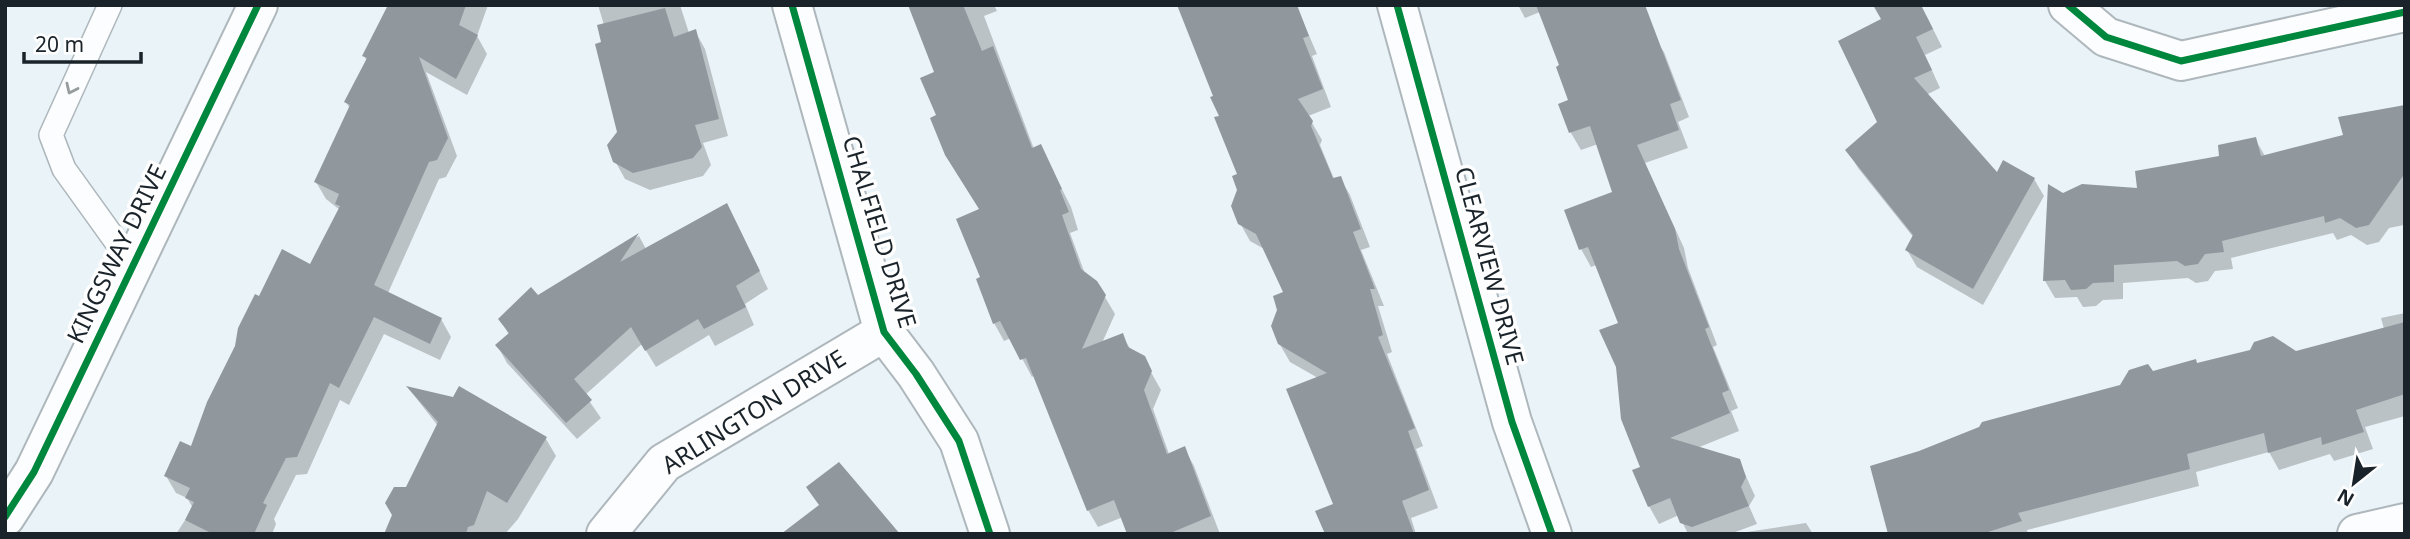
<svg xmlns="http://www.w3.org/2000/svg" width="2410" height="539" font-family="'Noto Sans',sans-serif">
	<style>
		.shadow { fill: #0003 }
		.building { fill: #90989d }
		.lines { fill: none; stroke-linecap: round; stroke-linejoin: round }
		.lane-casing { stroke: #aeb7bc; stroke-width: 26 }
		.street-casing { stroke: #aeb7bc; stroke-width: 42 }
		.secondary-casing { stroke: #aeb7bc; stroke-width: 42 }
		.lane { stroke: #fcfdfe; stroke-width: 23 }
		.street { stroke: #fcfdfe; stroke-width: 38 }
		.secondary { stroke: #fcfdfe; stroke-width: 38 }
		.cycleway-casing { stroke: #fefefe; stroke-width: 11 }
		.cycleway { stroke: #00873e; stroke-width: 7 }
		.oneway { stroke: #969b9e }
		.labels { text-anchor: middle; stroke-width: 7; stroke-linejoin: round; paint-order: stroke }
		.street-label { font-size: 24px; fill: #192329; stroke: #fefefe }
	</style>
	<rect width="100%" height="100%" fill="#eaf3f8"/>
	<g class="shadow">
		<path d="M391,5H488L477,36L487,54L467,95L426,72L457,156L446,177L439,179L388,293L441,319L451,337L440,360L384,334L349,405L340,400L307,474L296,475L274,519L276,524L272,534H176L193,508L187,498L176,493L166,476L192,449L260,299L311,266L340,210L326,199L316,182L350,109L346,102L367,61L364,56Z"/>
		<path d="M598,5H680L689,33L695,31L705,49L728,136L703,143L711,165L703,176L650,190L625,179L615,161L619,132L603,43L604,25Z"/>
		<path d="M910,5H994L997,11L984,16L1034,149L1040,146L1071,207L1078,230L1070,233L1085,274L1096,282L1115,314L1102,343L1122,335L1131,350L1143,358L1161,390L1153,409L1169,454L1184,448L1194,466L1220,534H1128L1123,517L1098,527L1088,510L1035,375L1032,377L1011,338L1004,341L994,323L982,278L980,210L938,116L937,73Z"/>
		<path d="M1296,5L1317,54L1312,56L1331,107L1308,116L1322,140L1320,145L1334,179L1340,178L1350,195L1370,247L1361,250L1384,306H1378L1392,352L1387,354L1423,446L1416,449L1438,508L1411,518L1416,534H1327L1335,505L1318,378L1290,362L1279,343L1286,293L1266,250L1250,241L1240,223L1239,175L1221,117Z"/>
		<path d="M1518,5H1631L1664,52L1689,117L1678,122L1688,148L1645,163L1684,248L1688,268L1717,345L1713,347L1738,408L1731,411L1739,431L1697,448L1739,461L1755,496L1749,506L1757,524L1730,534H1688L1679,515L1659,524L1649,506L1620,324L1596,265L1591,267L1581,249L1615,193L1598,144L1581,150L1571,133L1560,105L1570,101L1562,66L1540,12L1525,18Z"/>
		<path d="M1926,15L1942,47L1925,55L1940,88L1926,95L1997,175L2034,179L2044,196L1983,305L1917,267L1907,250L1914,238L1858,168L1847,150L1880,122L1840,41Z"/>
		<path d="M2405,105L2404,225L2389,228L2379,242L2367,245L2351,235L2337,240L2333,233L2231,258L2233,269L2215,271L2208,281L2196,283L2188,278L2123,283V299L2103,300L2096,306L2083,307L2077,297L2055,298L2045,281L2063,195L2140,190L2221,158L2255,139L2265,156L2345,136Z"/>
		<path d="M736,222L768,289L745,304L754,325L715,346L709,335L656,367L642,344L585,395L601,418L577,439L507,363L497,345L509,335L500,319L639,236L646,249Z"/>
		<path d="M2405,313V416L2365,427L2373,449L2334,461L2330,454L2279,470L2269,452L2196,472L2199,486L2027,530L2028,534H1890L2121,387L2153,373L2197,364L2296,353L2384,329L2381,318Z"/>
		<path d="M409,389L546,439L556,456L518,519L505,534H386L438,426Z"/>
		<path d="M1806,523L1813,534H1747V532Z"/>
	</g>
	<g class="building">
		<path d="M388,5H466L459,25L478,35L456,79L419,57L448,138L437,160L429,162L374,285L442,318L430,344L374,317L339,388L330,383L297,457L286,458L263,503L267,505L254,534H213L185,520L194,502L185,498L190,488L164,476L180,441L191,446L207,402L235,346L238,328L255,294L259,296L282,249L310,264L340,206L335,204L339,194L314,182L350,105L344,102L367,58L362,56Z"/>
		<path d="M908,5H963L982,51L993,46L1032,148L1041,144L1062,189L1060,190L1069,212L1062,215L1081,269L1097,281L1106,295L1082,349L1123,333L1128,347L1145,356L1152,371L1144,390L1167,454L1185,446L1211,516L1168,534H1127L1114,500L1087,511L1026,358L1020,360L1000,321L993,324L976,279L980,277L956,219L979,209L945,155L930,118L936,115L920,78L934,72Z"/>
		<path d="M1177,5H1297L1309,36L1303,38L1323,89L1298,99L1313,121L1311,126L1333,178L1341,176L1361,229L1353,232L1375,289H1370L1383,335L1378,337L1415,428L1408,431L1429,490L1402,501L1414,534H1325L1315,511L1333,504L1286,389L1327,373L1278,344L1271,326L1277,310L1273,296L1283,292L1256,234L1238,224L1231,206L1237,190L1232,176L1237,174L1214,117L1219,116L1210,97L1213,96Z"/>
		<path d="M1536,5H1645L1681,100L1670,104L1679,130L1637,145L1675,229L1679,249L1709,327L1705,329L1729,390L1722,393L1730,413L1670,438L1740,459L1746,477L1741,487L1749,506L1692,527L1680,523L1670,498L1648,507L1632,470L1640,467L1621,419L1616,367L1599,330L1618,323L1588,247L1579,250L1564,210L1612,192L1590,126L1569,133L1558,104L1568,100L1556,67L1559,65Z"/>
		<path d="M1873,5H1921L1933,29L1916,37L1932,70L1914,78L1997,172L2003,160L2035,178L1973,289L1905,250L1913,235L1845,150L1877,122L1838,41L1881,19Z"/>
		<path d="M665,8L674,37L696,29L719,119L695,125L702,147L693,158L633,173L613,162L607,145L617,132L595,44L601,42L597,25Z"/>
		<path d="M2405,105V173L2369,225L2356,228L2340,218L2325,223L2324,216L2222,241L2224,252L2205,254L2198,264L2185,266L2177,261L2114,265V282L2093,283L2086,289L2071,290L2065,280L2043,281L2048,184L2063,193L2082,184L2137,188L2135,171L2219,156L2218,145L2256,137L2261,156L2343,135L2338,117Z"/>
		<path d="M727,203L760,271L736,286L746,307L704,329L698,319L645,351L631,327L574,379L592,400L566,423L495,345L509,333L498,319L531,287L538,295L639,233L620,262Z"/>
		<path d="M2405,322V394L2356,410L2364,432L2322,445L2321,437L2268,453L2264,433L2187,454L2190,469L2018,513L2022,521L1982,534H1888L1870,466L1919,451L1979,427L1982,422L2120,385L2129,370L2148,364L2153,371L2196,359L2197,363L2250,350L2254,342L2273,336L2296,351Z"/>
		<path d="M406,386L453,397L459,386L547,437L507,503L487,491L474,525L468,527L466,534H384L392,515L385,503L394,487H406L438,422Z"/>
		<path d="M839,462L862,489L900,534H781L819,505L806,487Z"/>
	</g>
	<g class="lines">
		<g class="lane-casing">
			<path id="lane" d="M110,5L51,135L64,169L133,265"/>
		</g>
		<g class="street-casing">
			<g id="street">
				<path d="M792,5L884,332L916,374L959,441L990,534"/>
				<path d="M1397,5L1512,422L1552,534"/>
				<path d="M2068,5L2106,37L2181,61L2405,12"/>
				<path d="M606,534L664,463L884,332"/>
				<path d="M2357,534L2405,523"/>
			</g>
		</g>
		<g class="secondary-casing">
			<path id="secondary" d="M5,517L34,472L258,5"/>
		</g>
		<use href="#lane" class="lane"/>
		<use href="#street" class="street"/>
		<use href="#secondary" class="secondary"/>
		<g class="cycleway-casing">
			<g id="cycleway">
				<path d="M792,5L884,332L916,374L959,441L990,534"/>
				<path d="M1397,5L1512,422L1552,534"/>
				<path d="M2068,5L2106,37L2181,61L2405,12"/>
				<path d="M5,517L34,472L258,5"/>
			</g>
		</g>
		<use href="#cycleway" class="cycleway"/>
	</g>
	<defs><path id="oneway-chevron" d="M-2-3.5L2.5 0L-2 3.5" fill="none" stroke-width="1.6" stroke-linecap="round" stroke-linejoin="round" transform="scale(1.75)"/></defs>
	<use class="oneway" href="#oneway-chevron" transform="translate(71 89) rotate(115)"/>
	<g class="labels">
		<g class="street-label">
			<text transform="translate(879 232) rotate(73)" y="8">CHALFIELD DRIVE</text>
			<text transform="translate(117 254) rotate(-64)" y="8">KINGSWAY DRIVE</text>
			<text transform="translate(1489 266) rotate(75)" y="8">CLEARVIEW DRIVE</text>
			<text transform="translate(754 412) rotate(-32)" y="8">ARLINGTON DRIVE</text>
		</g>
	</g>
	<rect width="2410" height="539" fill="none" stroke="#192329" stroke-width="14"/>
	<g transform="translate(2354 483) rotate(210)" stroke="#fefefe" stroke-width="5" paint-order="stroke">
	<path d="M0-5L12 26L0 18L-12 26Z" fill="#192329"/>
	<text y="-10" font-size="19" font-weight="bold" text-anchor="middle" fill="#192329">N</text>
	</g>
	<path d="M24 52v10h117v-10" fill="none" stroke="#192329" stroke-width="3.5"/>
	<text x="35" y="52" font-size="21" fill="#192329" stroke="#fefefe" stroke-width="5" paint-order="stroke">20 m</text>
</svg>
